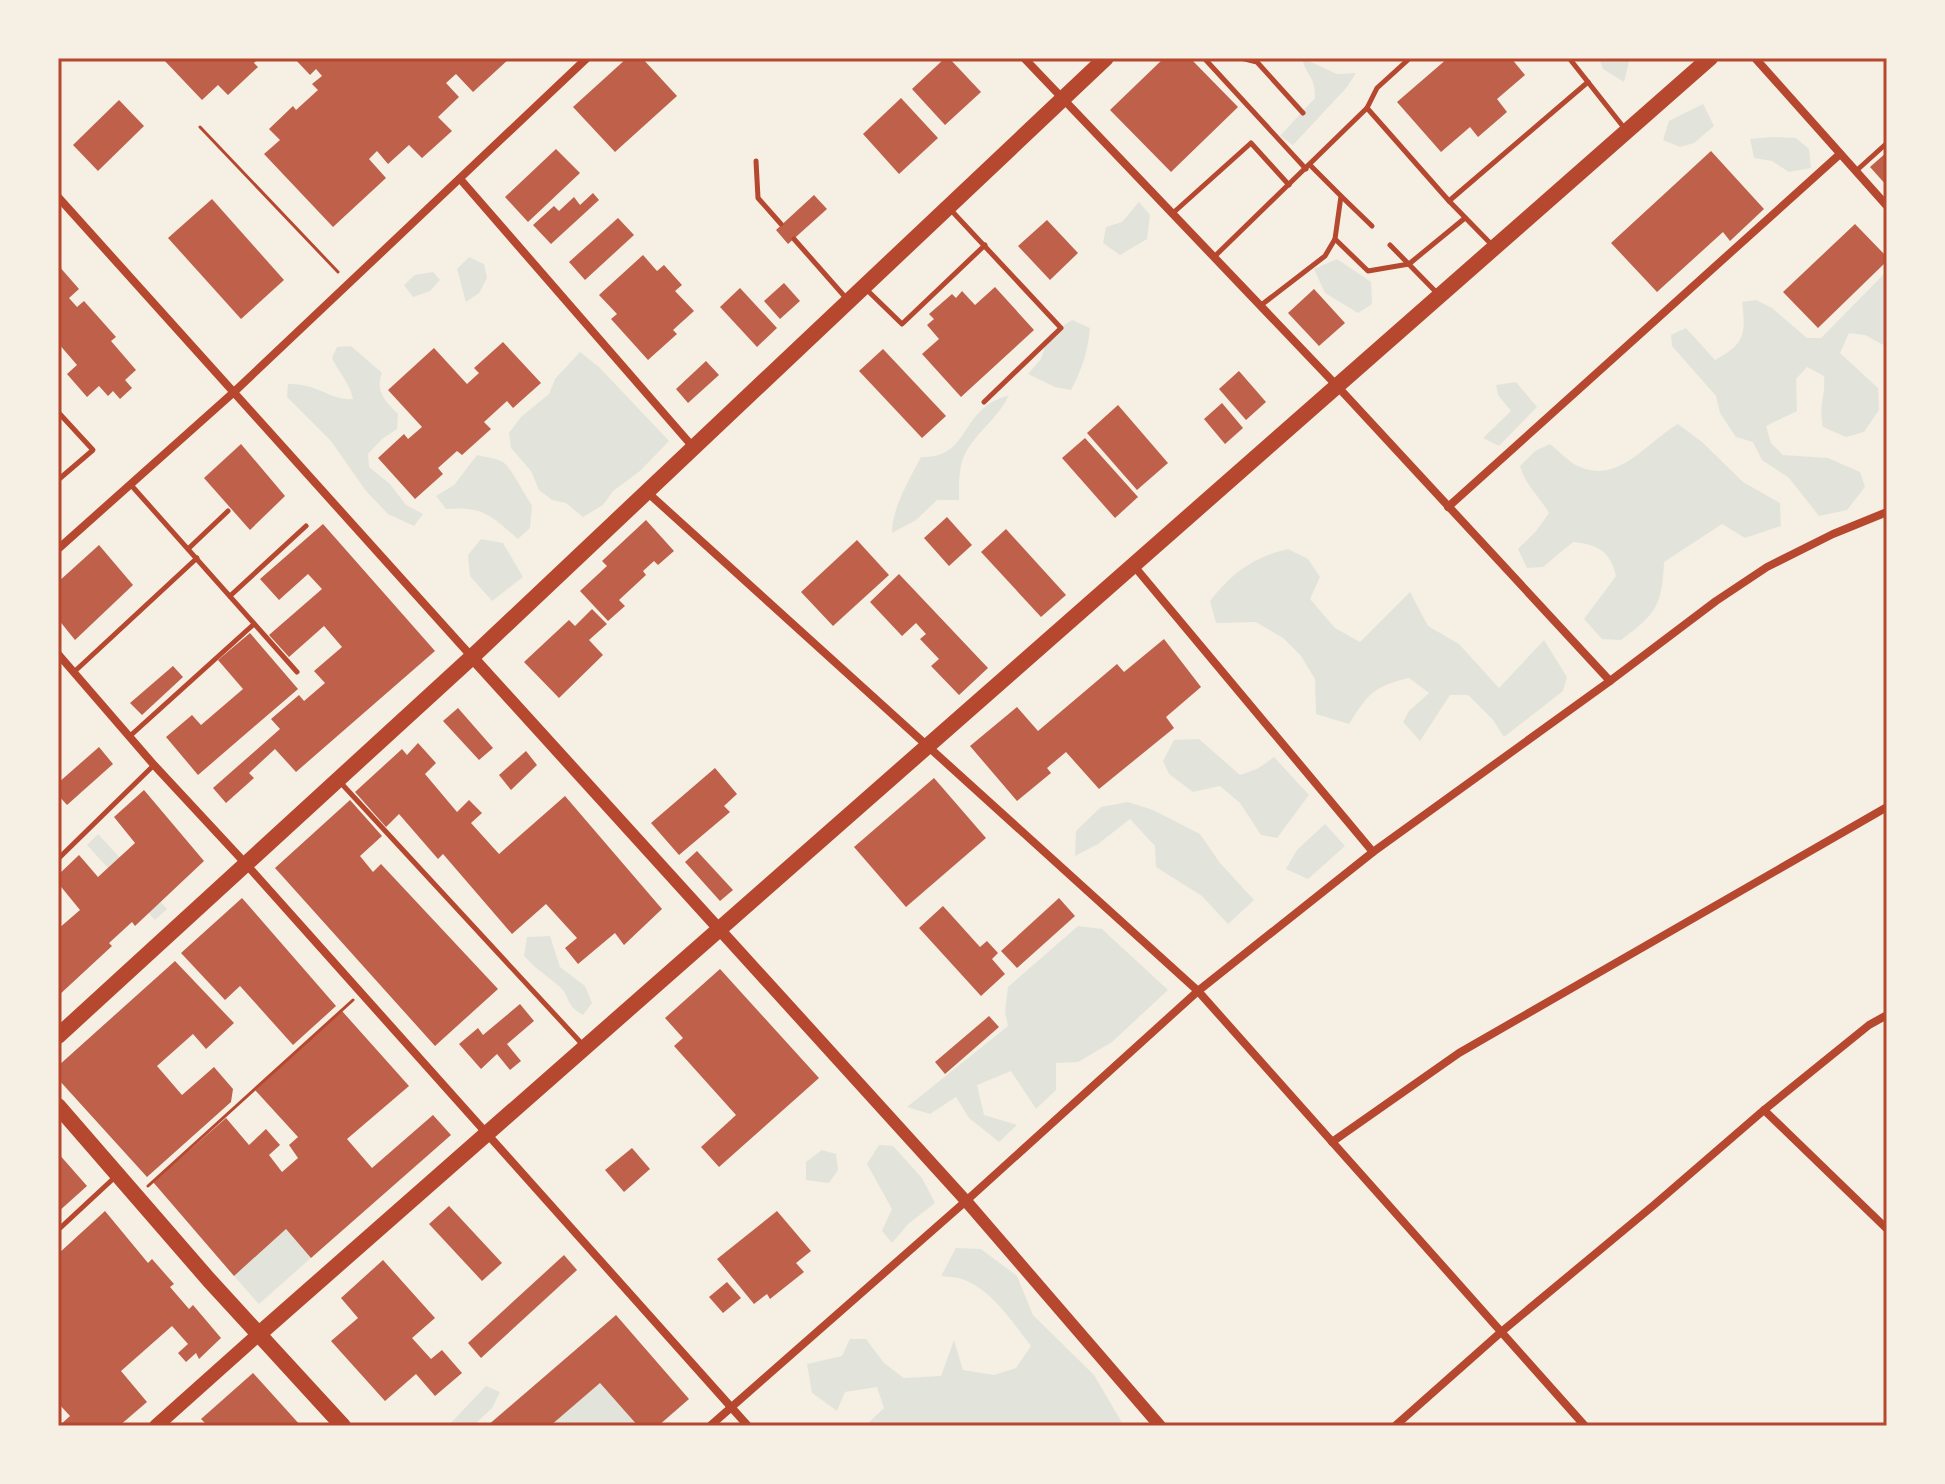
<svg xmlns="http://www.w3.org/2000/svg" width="1945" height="1484" font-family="Helvetica,sans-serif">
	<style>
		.green { fill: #e2e4dc }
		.building { fill: #bf614a }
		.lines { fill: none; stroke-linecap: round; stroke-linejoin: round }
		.path { stroke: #b5482f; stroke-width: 3 }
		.service { stroke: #b5482f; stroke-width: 5 }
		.minor { stroke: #b5482f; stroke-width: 8 }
		.tertiary { stroke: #b5482f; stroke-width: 12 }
		.secondary { stroke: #b5482f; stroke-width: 14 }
		.primary { stroke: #b5482f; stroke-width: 16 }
		.neatline { fill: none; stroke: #b5482f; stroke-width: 3 }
	</style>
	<rect width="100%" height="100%" fill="#f6efe4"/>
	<g class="green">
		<path d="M1302,58L1337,74L1356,73L1347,87L1293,145L1280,136L1315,98C1316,77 1306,76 1302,58Z"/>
		<path d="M1599,58H1630L1624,82L1603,69Z"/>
		<path d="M1703,104L1714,126L1694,143L1680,147L1663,140L1669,121Z"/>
		<path d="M1772,137L1796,138L1809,149L1811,168L1789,172L1772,161L1754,158L1750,139Z"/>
		<path d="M1139,202L1150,215L1147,239L1120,255L1103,243L1106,227L1122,222Z"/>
		<path d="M469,257L484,264L487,278L479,293L466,302L457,269Z"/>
		<path d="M1337,259L1371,282L1372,304L1358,313L1325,293L1314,269Z"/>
		<path d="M1887,271V347L1865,335L1849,333L1840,353L1878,388L1879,410L1864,432L1846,437L1823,427C1818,406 1826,395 1824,376L1807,367L1796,379L1797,411L1766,426L1771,443L1783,455L1828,458L1860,472L1865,487L1847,510L1819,516L1789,478L1762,460L1753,442L1736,437L1720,413L1716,396L1672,346L1671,335L1686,328L1715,360C1745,344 1746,334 1742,302L1756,300L1772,308L1807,338H1821Z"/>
		<path d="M433,272L440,280L430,291L413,297L404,285L415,275Z"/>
		<path d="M1072,320L1090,328C1088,351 1082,369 1071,390L1055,387L1028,374L1041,359L1049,335Z"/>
		<path d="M351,346L382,373C375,391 385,401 398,414L397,429L382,439L368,454L369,467L390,484L406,505L423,514L414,526L388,514L366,491L331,441L287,397L288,384C318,383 331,401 353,399C350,383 339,373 332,358L337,347Z"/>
		<path d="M580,352L599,367L669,441L640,471L613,491L603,505L583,517L566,503L552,500L539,490L531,471L511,448L509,433L521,417L549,394L555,379Z"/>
		<path d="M1516,382L1537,407L1499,446L1483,438L1511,411L1498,395L1496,385Z"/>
		<path d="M1009,395C999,417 979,430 967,450C958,465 959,484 959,500H937L916,520L892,533C892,508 909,480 921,457C962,458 961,426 985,407C991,401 1002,398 1009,395Z"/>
		<path d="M1678,424L1702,442L1743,482L1780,503L1781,526L1745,538L1722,524L1664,562C1662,606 1656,614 1621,640L1602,639L1584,619L1616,576C1610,551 1599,545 1573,542L1543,567L1527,568L1518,549L1536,531L1549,513C1539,496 1525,485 1520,466L1535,451L1550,444C1558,450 1566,459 1574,464C1617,488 1645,443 1678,424Z"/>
		<path d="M477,455C485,457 496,458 503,462C510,466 525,496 532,505L530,528L518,539C491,516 484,506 446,509L436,496L454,485Z"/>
		<path d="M481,539L503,543L523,577L492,601L470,576L468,555Z"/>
		<path d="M1288,549L1308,559L1320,577L1310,599L1335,628L1360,642L1410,592L1428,626L1459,644L1499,688L1544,640L1567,677L1563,691L1504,737L1493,720L1468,695H1450L1420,741L1403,722L1409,711L1429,693L1409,678C1374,686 1368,694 1349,724L1316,714L1315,679L1301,656L1283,638L1256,622L1216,623L1210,601C1232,573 1253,557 1288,549Z"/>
		<path d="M1199,739L1240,775L1257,769L1274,757L1309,795L1277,838L1261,835L1240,803L1220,786L1193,792L1169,774L1163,761L1174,740Z"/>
		<path d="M1128,802L1153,810L1200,834L1220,863L1254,900L1228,924L1202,896L1156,867L1155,846L1130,819L1098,844L1075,856L1076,831L1101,807Z"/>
		<path d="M1325,824L1345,846L1308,879L1286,869L1297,850Z"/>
		<path d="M98,834L167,909L155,920L87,845Z"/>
		<path d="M1078,926L1102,929L1168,990L1112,1042L1078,1062L1056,1063V1090L1036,1109L1011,1071L977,1085L984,1115L1017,1125L999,1142L969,1118L956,1097L930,1114L907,1107L1008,1026L1005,1012L1008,987Z"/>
		<path d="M550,936L560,967L585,986L592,1003L583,1015C564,1004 571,997 559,986C547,976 535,968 524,956L527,937Z"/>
		<path d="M879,1145L893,1146L922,1178L935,1203L908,1224L892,1243L882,1231L892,1209L867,1164Z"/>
		<path d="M822,1150L836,1154L838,1170L829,1183L806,1180V1162Z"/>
		<path d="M286,1229L311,1258L259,1304L234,1276Z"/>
		<path d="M956,1248L981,1249L1017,1276L1033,1315L1094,1375L1124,1426H865L884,1408L877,1387L845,1392L837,1411L812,1393L807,1364L842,1356L850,1339H866L884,1363L904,1378L941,1376L954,1340L963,1370L994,1375L1016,1368L1031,1346C1014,1324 993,1292 967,1281C960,1277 949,1277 941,1276Z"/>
		<path d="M600,1383L638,1426H550Z"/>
		<path d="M486,1386L500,1392L492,1408L473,1426H448Z"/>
	</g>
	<g class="building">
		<path d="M162,58H259L254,63L258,67L228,95L218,85L202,100Z"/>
		<path d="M294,58H510L473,92L456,74L446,83L459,97L438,117L452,131L422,158L409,145L388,164L377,151L369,159L386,178L333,227L264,154L280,140L269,129L293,106L296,110L318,90L312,84L322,76L316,69L310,75Z"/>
		<path d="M627,58H642L677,96L615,152L573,107Z"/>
		<path d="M945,58H949L981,92L945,125L912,89Z"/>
		<path d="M1164,58H1190L1238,107L1171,172L1110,110Z"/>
		<path d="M1448,58H1511L1525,75L1497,99L1507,112L1478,137L1470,127L1441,152L1397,102Z"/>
		<path d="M901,98L938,138L899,174L863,134Z"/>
		<path d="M119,100L144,126L98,171L73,145Z"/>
		<path d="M556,149L580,173L528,222L505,197Z"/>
		<path d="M1711,151L1764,209L1730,241L1723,232L1657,292L1611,243Z"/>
		<path d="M1887,152V186L1870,167Z"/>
		<path d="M593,193L599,200L551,244L533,225L554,206L559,211L574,197L580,205Z"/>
		<path d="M814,195L827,209L788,244L776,230Z"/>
		<path d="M212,199L284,280L241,319L168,238Z"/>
		<path d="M618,218L634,235L585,280L569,262Z"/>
		<path d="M1047,220L1078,253L1050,280L1018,246Z"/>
		<path d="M1855,224L1887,257V261L1818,328L1783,292Z"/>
		<path d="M643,255L657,271L664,265L682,285L675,291L694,311L673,330L677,334L648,360L611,319L617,314L599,295Z"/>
		<path d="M58,265L79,289L69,298L77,307L84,301L116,337L111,341L136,370L125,380L132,388L120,399L113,391L108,396L99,386L87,397L67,374L77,365L58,343Z"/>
		<path d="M784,283L800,301L780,319L764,301Z"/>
		<path d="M995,287L1034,330L961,397L922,354L939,339L927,325L934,319L929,314L952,294L956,298L962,291L975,305Z"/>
		<path d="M740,288L777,328L757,347L720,307Z"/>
		<path d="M1314,289L1345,323L1319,346L1288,313Z"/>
		<path d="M503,342L541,383L513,408L507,401L484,422L491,429L462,455L457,451L438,468L443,474L415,499L378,458L404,434L408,439L422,427L388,390L434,348L467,384L479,373L474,368Z"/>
		<path d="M883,349L946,416L922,438L859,371Z"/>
		<path d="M706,361L719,375L688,403L676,389Z"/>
		<path d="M1239,371L1266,402L1246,420L1219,389Z"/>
		<path d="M1222,403L1243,428L1225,444L1204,419Z"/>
		<path d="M1118,405L1168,463L1137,490L1087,433Z"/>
		<path d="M1085,438L1138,497L1115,518L1062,458Z"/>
		<path d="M241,444L285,496L250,530L204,478Z"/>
		<path d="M947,517L972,545L949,566L924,538Z"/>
		<path d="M646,520L674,551L658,565L654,561L643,571L646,575L619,600L625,606L608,621L580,591L607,566L602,561Z"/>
		<path d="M323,524L435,651L296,772L275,749L249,773L254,778L226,803L213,788L280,729L271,719L299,695L304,701L325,683L314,671L342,647L324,626L289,657L269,635L322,589L308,574L279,600L260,579Z"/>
		<path d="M1006,529L1066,595L1041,617L981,552Z"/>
		<path d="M857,540L889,575L833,626L801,592Z"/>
		<path d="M99,545L133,585L75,640L58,619V582Z"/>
		<path d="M899,574L988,668L959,695L931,666L939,659L920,639L926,634L916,623L902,636L870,602Z"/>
		<path d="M592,609L607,624L589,640L603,655L559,698L524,662L569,620L575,626Z"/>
		<path d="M250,633L298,689L198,775L166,737L192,715L201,725L243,689L218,660Z"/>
		<path d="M1164,639L1201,687L1166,717L1174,728L1099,789L1066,752L1047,768L1051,773L1017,801L970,746L1017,707L1038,731L1117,664L1124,672Z"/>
		<path d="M173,666L183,677L142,715L130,703Z"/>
		<path d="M458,708L493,748L479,760L443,721Z"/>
		<path d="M418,743L436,763L425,774L457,812L469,800L482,813L471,823L499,854L565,796L662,909L624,945L615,933L578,964L565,948L577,938L546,904L512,934L443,854L438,859L399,814L386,827L355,792L402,749L407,755Z"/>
		<path d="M99,747L113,764L67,805L58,795V783Z"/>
		<path d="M526,751L537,765L511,790L499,775Z"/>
		<path d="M715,768L737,794L724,806L730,812L679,855L651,823Z"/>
		<path d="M934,778L986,838L906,907L854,847Z"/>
		<path d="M144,790L204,861L135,926L132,922L109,943L112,946L58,996V929L80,910L58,883V875L79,855L98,877L135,843L114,817Z"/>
		<path d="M350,800L382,836L360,856L373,872L381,864L498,989L435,1046L275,868Z"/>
		<path d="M697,851L733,890L720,901L685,862Z"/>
		<path d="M242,898L336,1006L293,1045L240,986L225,1000L181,953Z"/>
		<path d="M1059,898L1075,916L1017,968L1001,951Z"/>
		<path d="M943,906L980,947L987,941L998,953L992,959L1005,974L981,996L919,928Z"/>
		<path d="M175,961L234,1023L206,1049L193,1034L157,1066L182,1095L214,1067L233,1089L231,1102L147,1177L58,1079V1066Z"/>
		<path d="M720,969L819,1078L719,1167L701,1147L736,1115L674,1046L683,1038L665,1018Z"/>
		<path d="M520,1004L534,1021L507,1044L521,1061L510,1070L497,1054L481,1069L459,1044L478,1028L483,1035Z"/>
		<path d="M342,1011L409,1086L347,1139L372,1168L433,1115L451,1135L311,1258L286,1229L234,1276L153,1182L226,1118L249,1145L266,1129L280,1145L269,1155L282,1172L298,1158L289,1145L298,1137L255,1090Z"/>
		<path d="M989,1016L999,1027L945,1074L935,1062Z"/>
		<path d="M632,1148L650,1169L624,1192L605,1170Z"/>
		<path d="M58,1153L87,1186L58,1212Z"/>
		<path d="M449,1206L502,1263L482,1281L429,1224Z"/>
		<path d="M105,1211L148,1263L152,1259L174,1284L170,1287L189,1309L193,1305L221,1338L199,1359L196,1353L186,1362L178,1353L188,1344L172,1326L121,1371L147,1402L119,1426H59L70,1416L58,1403V1254Z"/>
		<path d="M777,1211L811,1251L796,1263L804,1272L770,1299L767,1294L754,1304L717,1259Z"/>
		<path d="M564,1255L577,1270L481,1358L468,1343Z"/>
		<path d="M383,1260L435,1318L412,1338L431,1359L442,1350L462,1373L435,1396L416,1374L385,1401L331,1341L358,1318L341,1298Z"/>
		<path d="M727,1282L741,1298L723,1313L709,1297Z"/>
		<path d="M616,1315L689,1399L658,1426H638L600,1383L550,1426H487Z"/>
		<path d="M253,1373L301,1426H208L201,1419Z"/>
	</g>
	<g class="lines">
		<g class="path">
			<path d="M200,127L338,272"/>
			<path d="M148,1186L353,1000"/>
		</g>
		<g class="service">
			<path d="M1204,58L1306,169"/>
			<path d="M1241,58L1257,62L1303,113"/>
			<path d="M1569,58L1625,129"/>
			<path d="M1367,108L1449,201L1588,82"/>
			<path d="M756,161L758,198L781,224"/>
			<path d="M1856,171L1887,143"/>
			<path d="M1342,197L1372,226"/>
			<path d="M1449,201L1493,246"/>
			<path d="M949,208L1061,328L984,402"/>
			<path d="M1173,213L1251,143L1289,185"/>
			<path d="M794,239L846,298"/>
			<path d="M1335,239L1368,271L1409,264L1465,218"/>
			<path d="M1390,245L1437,293"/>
			<path d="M1214,257L1367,108L1377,88L1410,58"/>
			<path d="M867,290L902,324L985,245"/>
			<path d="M1260,306L1325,256L1335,239L1341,196L1310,165"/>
			<path d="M58,412L93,450L58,480"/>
			<path d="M131,485L297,672"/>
			<path d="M188,549L228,511"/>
			<path d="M230,596L306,526"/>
			<path d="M74,672L197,558"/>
			<path d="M130,736L254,624"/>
			<path d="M340,782L583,1045"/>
			<path d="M58,859L154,765"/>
			<path d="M58,1230L114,1178"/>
		</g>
		<g class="minor">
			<path d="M1024,58L1338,387L1610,681"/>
			<path d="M1755,58L1887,206"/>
			<path d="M461,180L693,447"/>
			<path d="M58,197L472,657"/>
			<path d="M647,492L1198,991L1585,1426"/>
			<path d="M1448,507L1840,154"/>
			<path d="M58,549L234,392L587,58"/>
			<path d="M1134,566L1373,852"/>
			<path d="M58,654L154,765L246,864L748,1426"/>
			<path d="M1764,1110L1887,1229"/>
			<path d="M1332,1142L1459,1053L1887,807"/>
			<path d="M710,1426L966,1201L1198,991L1373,852L1610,681L1716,601L1767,567L1833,534L1887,512"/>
			<path d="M1395,1426L1500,1333L1654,1205L1764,1110L1869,1025L1887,1015"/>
		</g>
		<path class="tertiary" d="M472,657L966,1201L1160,1426"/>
		<path class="secondary" d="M156,1426L259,1334"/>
		<g class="primary">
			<path d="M58,1036L472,657L1106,58"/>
			<path d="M58,1106L209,1280L343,1426"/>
			<path d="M259,1334L1710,58"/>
		</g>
	</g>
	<rect width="1945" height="1484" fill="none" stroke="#f6efe4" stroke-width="120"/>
	<rect x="60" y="60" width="1825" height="1364" class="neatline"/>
</svg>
